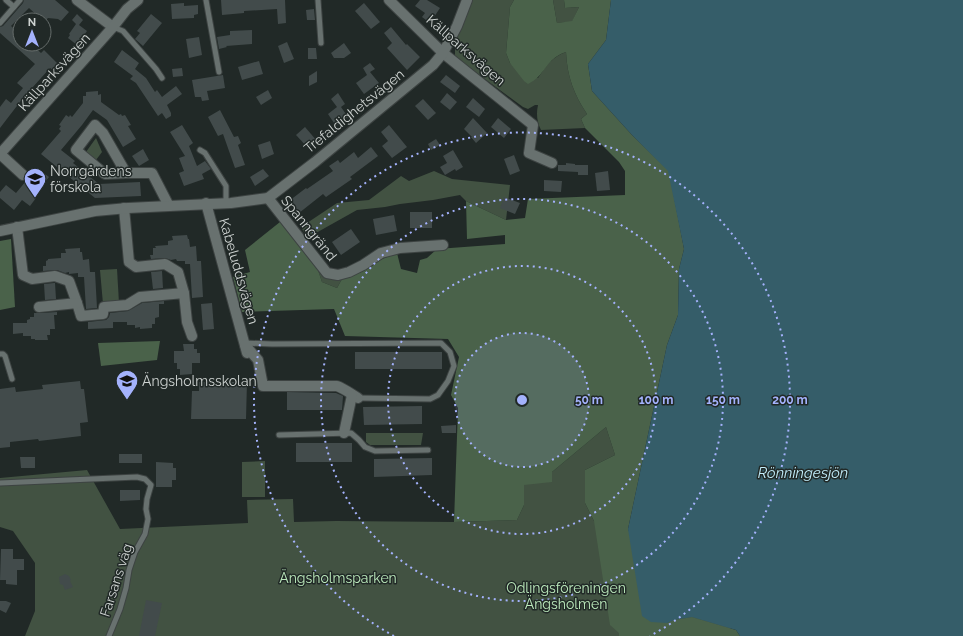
<svg xmlns="http://www.w3.org/2000/svg" width="963" height="636" font-family="Raleway,sans-serif">
	<style>
		.green { fill: #425242 }
		.forest { fill: #4a624a }
		.water { fill: #355d69 }
		.building { fill: #424b4b }
		.lines { fill: none; stroke-linecap: round; stroke-linejoin: round }
		.service-casing { stroke: #3d4342; stroke-width: 7 }
		.minor-casing { stroke: #3d4342; stroke-width: 12 }
		.service { stroke: #68716f; stroke-width: 5 }
		.minor { stroke: #68716f; stroke-width: 10 }
		.ring { fill: none; stroke: #a4b2fc; stroke-width: 2; stroke-dasharray: 2 4 }
		.labels { text-anchor: middle; stroke-width: 3; stroke-linejoin: round; paint-order: stroke }
		.street-label { font-size: 14px; fill: #ced3d1; stroke: #212927 }
		.poi-label { font-size: 14px; fill: #ced3d1; stroke: #212927; text-anchor: start }
		.park-label { font-size: 14px; fill: #bceabc; stroke: #212927 }
		.water-label { font-size: 15px; font-style: italic; fill: #c1ecf9; stroke: #212927 }
		.centre { fill: #a4b2fc; stroke: #212927; stroke-width: 2 }
		.ring-label { font-size: 12px; text-anchor: middle; font-weight: bold; fill: #a4b2fc; stroke: #212927; stroke-width: 3; stroke-linejoin: round; paint-order: stroke }
	</style>
	<rect width="100%" height="100%" fill="#212927"/>
	<g class="green">
		<path d="M470,0H514L510,7L506,53L510,63L538,78C546,66 552,57 566,52C567,76 574,95 587,114L581,119L585,128L541,130C537,122 536,114 538,105H535L528,109L523,107L455,57V42Z"/>
		<path d="M553,0H564L565,8L579,7L572,22L557,23Z"/>
		<path d="M96,138L102,152L96,160L86,152Z"/>
		<path d="M434,171L452,179L510,185L506,220L466,201L460,195L433,200L400,204L385,207L357,210L307,238L301,227L337,203L369,200L401,176L409,181Z"/>
		<path d="M317,267L333,278L342,279L337,288L322,282Z"/>
		<path d="M117,269L119,303L103,304L100,270Z"/>
		<path d="M606,427L615,455L585,470V503L594,521L740,636H25L35,611V563L13,531L0,527V478L87,470L120,529L248,523L247,500L293,499L294,522L336,521L454,522L517,520L524,505L523,485L552,472Z"/>
		<path d="M366,433H423L421,445H370L366,442Z"/>
		<path d="M265,461V497H242V462Z"/>
	</g>
	<g class="forest">
		<path d="M514,0H553L557,23L572,21L579,7L565,8L564,0H611L606,40L588,64L592,91L632,135L669,171L684,249L679,269L678,315L667,345L628,529L667,623L674,620L692,617L736,630L740,636H619V633L610,625L594,521L585,503V470L615,455L606,427L552,472V482L524,485V505L517,520L454,522L458,408L451,395L459,357L448,339L345,336L334,309L242,312L233,277L250,272L245,250L280,222L317,267L322,282L337,288L342,279L372,263L397,253L401,269L417,273L420,260L427,258L437,249L505,244V235L467,239L466,201L506,220L525,218L528,199L625,195V171L619,162L585,128L581,119L587,114C574,95 567,76 566,52C551,57 548,66 539,76C536,79 532,82 528,84L524,81L510,63L506,53L510,7Z"/>
		<path d="M11,239L15,307L0,310V241Z"/>
		<path d="M160,341L157,360L101,366L98,343Z"/>
	</g>
	<path class="water" d="M611,0H963V636H740L736,630L692,617L674,620L667,623L651,622L642,616L628,529L667,345L678,315L679,269L684,249L668,171L632,135L592,91L588,64L606,40Z"/>
	<g class="building">
		<path d="M24,0H55L69,12L61,21L58,19L48,18L44,22V20H42L29,8L11,26L20,34V44H31L41,53L44,50L58,64L53,70L50,68L23,98L0,128V107L6,99L11,103L23,88L17,83L35,64L0,33V27L3,26L23,3Z"/>
		<path d="M221,0H285L286,23L278,24L277,9L244,11V13L222,15Z"/>
		<path d="M420,0H427L440,8L430,23L422,17L425,13L415,6Z"/>
		<path d="M184,3V6L198,5V14L194,15V18L172,19L171,4Z"/>
		<path d="M364,3L380,22L371,29L355,11Z"/>
		<path d="M314,9L315,20H307L306,10Z"/>
		<path d="M77,14L83,20L79,25L87,31L77,45L68,38L70,35L69,34L76,24L72,20Z"/>
		<path d="M151,14L162,23L143,46L135,39L140,33L137,31Z"/>
		<path d="M391,27L406,45L407,44L420,57L407,70L387,48L392,43L384,33Z"/>
		<path d="M252,30V44L226,46L227,47L219,49L217,37L230,35V31Z"/>
		<path d="M199,37L202,55L189,58L186,39Z"/>
		<path d="M287,42L294,59L284,63L278,46Z"/>
		<path d="M344,43L351,53L344,58H334L331,53Z"/>
		<path d="M308,48H316L317,59H308Z"/>
		<path d="M122,50L139,63L135,69L146,78L155,92L157,90L162,97L176,86L182,94L167,105L171,113V116L166,119L162,113L158,116L136,83L130,79L133,76L114,62Z"/>
		<path d="M259,61L263,74L242,80L238,67Z"/>
		<path d="M370,63L375,69L370,72L379,83L364,94L356,83L367,75L363,68Z"/>
		<path d="M182,68L183,76L173,77L172,69Z"/>
		<path d="M317,71V82L309,86V76Z"/>
		<path d="M223,75L225,88L207,91L209,100L202,101L201,97H195L192,80Z"/>
		<path d="M446,75L460,86L455,93L440,82Z"/>
		<path d="M268,90L272,98L261,105L256,97Z"/>
		<path d="M98,91V95L101,94V102L119,115L121,114L122,116L125,115L131,125L128,126L136,139L123,147L107,120L93,110L82,125L61,150L75,161L73,163L99,184L140,182L141,196L95,198L41,154L61,131L59,129L61,126L59,125L66,115L69,117L70,115L72,117L83,103V96H86V92Z"/>
		<path d="M338,93L345,104L341,107L348,117L336,126L328,114L337,107L331,99Z"/>
		<path d="M447,93L457,102L450,110L440,102Z"/>
		<path d="M473,98L485,109L479,117L466,107Z"/>
		<path d="M423,99L436,113L428,120L415,106Z"/>
		<path d="M220,110L234,137L238,136L241,143L238,145L245,165L235,168L223,134L218,136L208,117Z"/>
		<path d="M473,118L487,133L476,143L471,137H472L464,129Z"/>
		<path d="M498,118L511,129L504,138L491,127Z"/>
		<path d="M182,125L193,143L189,146L197,166L205,161L211,169L202,174L204,179L184,186L179,173L184,171L179,158L185,156L170,132Z"/>
		<path d="M389,125L407,147L392,158L382,146L388,141L381,132Z"/>
		<path d="M305,127L317,141L308,148L296,135Z"/>
		<path d="M436,139L440,145L431,150L428,144Z"/>
		<path d="M270,141L274,154L262,159L258,145Z"/>
		<path d="M371,147L378,156L350,177L352,179L326,197L323,194L299,213L289,201L306,188L307,189L333,171L329,166L338,160L340,163L354,152L358,158Z"/>
		<path d="M143,149L149,160L139,166L132,156Z"/>
		<path d="M453,150L463,167L456,171L455,169L445,175L440,167L447,163L443,156Z"/>
		<path d="M514,155L520,171L510,175L504,159Z"/>
		<path d="M566,163L575,164V165H588V175H578V172L558,171V165H566Z"/>
		<path d="M37,168L49,177L34,195L36,198L30,206L22,200L14,210L0,198V192L6,185L16,193Z"/>
		<path d="M263,169L269,176L255,186L250,177Z"/>
		<path d="M608,171L610,190L597,191L595,173Z"/>
		<path d="M544,180L562,181L561,192L544,191Z"/>
		<path d="M504,197L520,203L515,214L500,208Z"/>
		<rect x="410" y="212" width="22" height="16"/>
		<path d="M394,215L397,231L376,235L373,219Z"/>
		<path d="M351,229L360,242L341,255L332,242Z"/>
		<path d="M187,235L188,239H189L190,247L196,246L197,261H201L203,297L192,298L190,264H185V261H177L176,259L171,260L165,258L151,259L150,255H153V248H156L155,246L168,245V241L173,240L172,236Z"/>
		<path d="M80,248V252H82L83,260L89,259L90,272H95L97,308L86,309L84,277H78V273L69,274V272L65,273L57,270L43,271V266H46V261L48,260V259L61,258V253H66L65,249Z"/>
		<path d="M162,271L163,288L153,289L151,272Z"/>
		<path d="M54,283H55L56,299L45,300L44,284Z"/>
		<path d="M164,301V304H159V317L155,318V324H152V328L140,329V327L135,328V325H127V322H113V328L88,329V322L106,320L109,317L110,313L128,311L142,303Z"/>
		<path d="M212,303L214,329L203,330L201,304Z"/>
		<path d="M57,312V315H54L55,329H50V335H47L48,340H35V339H31V336H23V333L13,334V323H27V320L30,319V317H34V313H40Z"/>
		<path d="M183,344H194V349H197V353H200V363H192V374L180,375V369H177V363H174V351H184Z"/>
		<rect x="355" y="352" width="87" height="17"/>
		<path d="M80,381L81,389H84L88,422L80,423L81,436L39,441L38,439L10,442V447L0,448V389L15,387L16,392L43,389L42,385Z"/>
		<path d="M199,382H247L246,419H191L192,391H199Z"/>
		<path d="M287,392L336,393L343,396L342,410H287Z"/>
		<path d="M422,406V424L364,425L363,407Z"/>
		<path d="M456,425V433H442L441,426Z"/>
		<rect x="296" y="443" width="56" height="19"/>
		<rect x="119" y="454" width="23" height="9"/>
		<path d="M20,457H35V468H21Z"/>
		<path d="M432,458V475L374,477V459Z"/>
		<path d="M156,462L173,463V468H176V480H172V487H156Z"/>
		<path d="M120,490H140V500L120,501Z"/>
		<path d="M1,549H13V559H24V570H17V585L6,584V580H0Z"/>
		<path d="M65,574L69,576L71,580L70,581L73,587L65,590L63,585L60,584L59,577Z"/>
		<path d="M146,600L162,603L155,636H139Z"/>
		<path d="M0,601H6L11,603L6,613L0,610Z"/>
	</g>
	<g class="lines">
		<g class="service-casing">
			<g id="service">
				<path d="M6,0L14,7"/>
				<path d="M206,0L219,72"/>
				<path d="M318,0L321,43"/>
				<path d="M0,23L20,0"/>
				<path d="M113,27L123,31L156,69L162,78"/>
				<path d="M200,150L205,153L226,186V203"/>
				<path d="M245,343L272,344L441,343L450,352L454,366L448,381L438,395L430,399L358,398"/>
				<path d="M0,354H3L5,356L12,379"/>
				<path d="M279,435L351,433L359,440L365,447L375,451L428,450"/>
				<path d="M0,483L137,477L145,479L151,485L147,499L146,509L148,519L145,534L135,552L129,570L126,588L120,609L109,636"/>
			</g>
		</g>
		<g class="minor-casing">
			<g id="minor">
				<path d="M77,0L113,27"/>
				<path d="M389,0L443,53L533,125L529,153L552,163"/>
				<path d="M0,154L113,27L127,9L138,0"/>
				<path d="M0,154L23,175"/>
				<path d="M126,173L105,174L76,150L95,125L103,133L126,173H152L169,206"/>
				<path d="M268,198L327,273L338,275L349,272L363,265L381,253L400,248L443,245"/>
				<path d="M206,203L247,353"/>
				<path d="M124,208L129,262L136,267L165,264L178,272L184,293"/>
				<path d="M17,227L23,275L32,279L55,276L69,281L77,303L81,316L103,314L104,307L127,305L140,297L184,293L187,322L192,336"/>
				<path d="M0,231L95,211L128,208L231,203L268,198L315,162L433,65L443,53L457,26L467,0"/>
				<path d="M39,307L77,303"/>
				<path d="M245,345L258,360L263,386H337C345,389 351,394 358,398"/>
				<path d="M344,433L352,395"/>
			</g>
		</g>
		<use href="#service" class="service"/>
		<use href="#minor" class="minor"/>
	</g>
	<circle cx="522" cy="400" r="67" fill="#a4b2fc" fill-opacity=".12"/>
	<g class="ring">
		<circle cx="522" cy="400" r="67"/>
		<circle cx="522" cy="400" r="134"/>
		<circle cx="522" cy="400" r="201"/>
		<path d="M394 636A268 268 0 1 1 650 636"/>
	</g>
	<defs>
		<g id="school-pin" transform="scale(1.15)"><path d="M0 17L-7.5 6A9.5 9.5 0 1 1 7.5 6Z" fill="#a4b2fc" stroke="#212927"/><path d="M0-5L7-2L0 1L-7-2ZM-4 1L0 2.5L4 1V4Q0 6-4 4Z" fill="#111"/></g>
	</defs>
	<g fill-rule="evenodd">
		<use href="#school-pin" x="35" y="179"/>
		<use href="#school-pin" x="127" y="381"/>
	</g>
	<g class="labels">
		<g class="street-label">
			<text transform="translate(466 50) rotate(41)" y="5">Källparksvägen</text>
			<text transform="translate(54 72) rotate(-48)" y="5">Källparksvägen</text>
			<text transform="translate(354 111) rotate(-39)" y="5">Trefaldighetsvägen</text>
			<text transform="translate(309 228) rotate(51)" y="5">Spanngränd</text>
			<text transform="translate(239 271) rotate(74)" y="5">Kabeluddsvägen</text>
			<text transform="translate(116 580) rotate(-72)" y="5">Farsans väg</text>
		</g>
		<g class="poi-label">
			<text x="50" y="176">Norrgårdens<tspan x="50" dy="16">förskola</tspan></text>
			<text x="142" y="386">Ängsholmsskolan</text>
		</g>
		<g class="park-label">
			<text x="338" y="583">Ängsholmsparken</text>
			<text x="566" y="593">Odlingsföreningen<tspan x="566" dy="16">Ängsholmen</tspan></text>
		</g>
		<g class="water-label">
			<text x="803" y="478">Rönningesjön</text>
		</g>
	</g>
	<circle cx="522" cy="400" r="6" class="centre"/>
	<g class="ring-label">
		<text x="589" y="404">50 m</text>
		<text x="656" y="404">100 m</text>
		<text x="723" y="404">150 m</text>
		<text x="790" y="404">200 m</text>
	</g>
	<g transform="translate(32 32)"><circle r="19" fill="#212927" stroke="#666d6b"/>
	<path d="M0-3L7 15L0 10L-7 15Z" fill="#a4b2fc"/>
	<text y="-6" font-size="11" font-weight="bold" text-anchor="middle" fill="#ced3d1">N</text>
	</g>
</svg>
